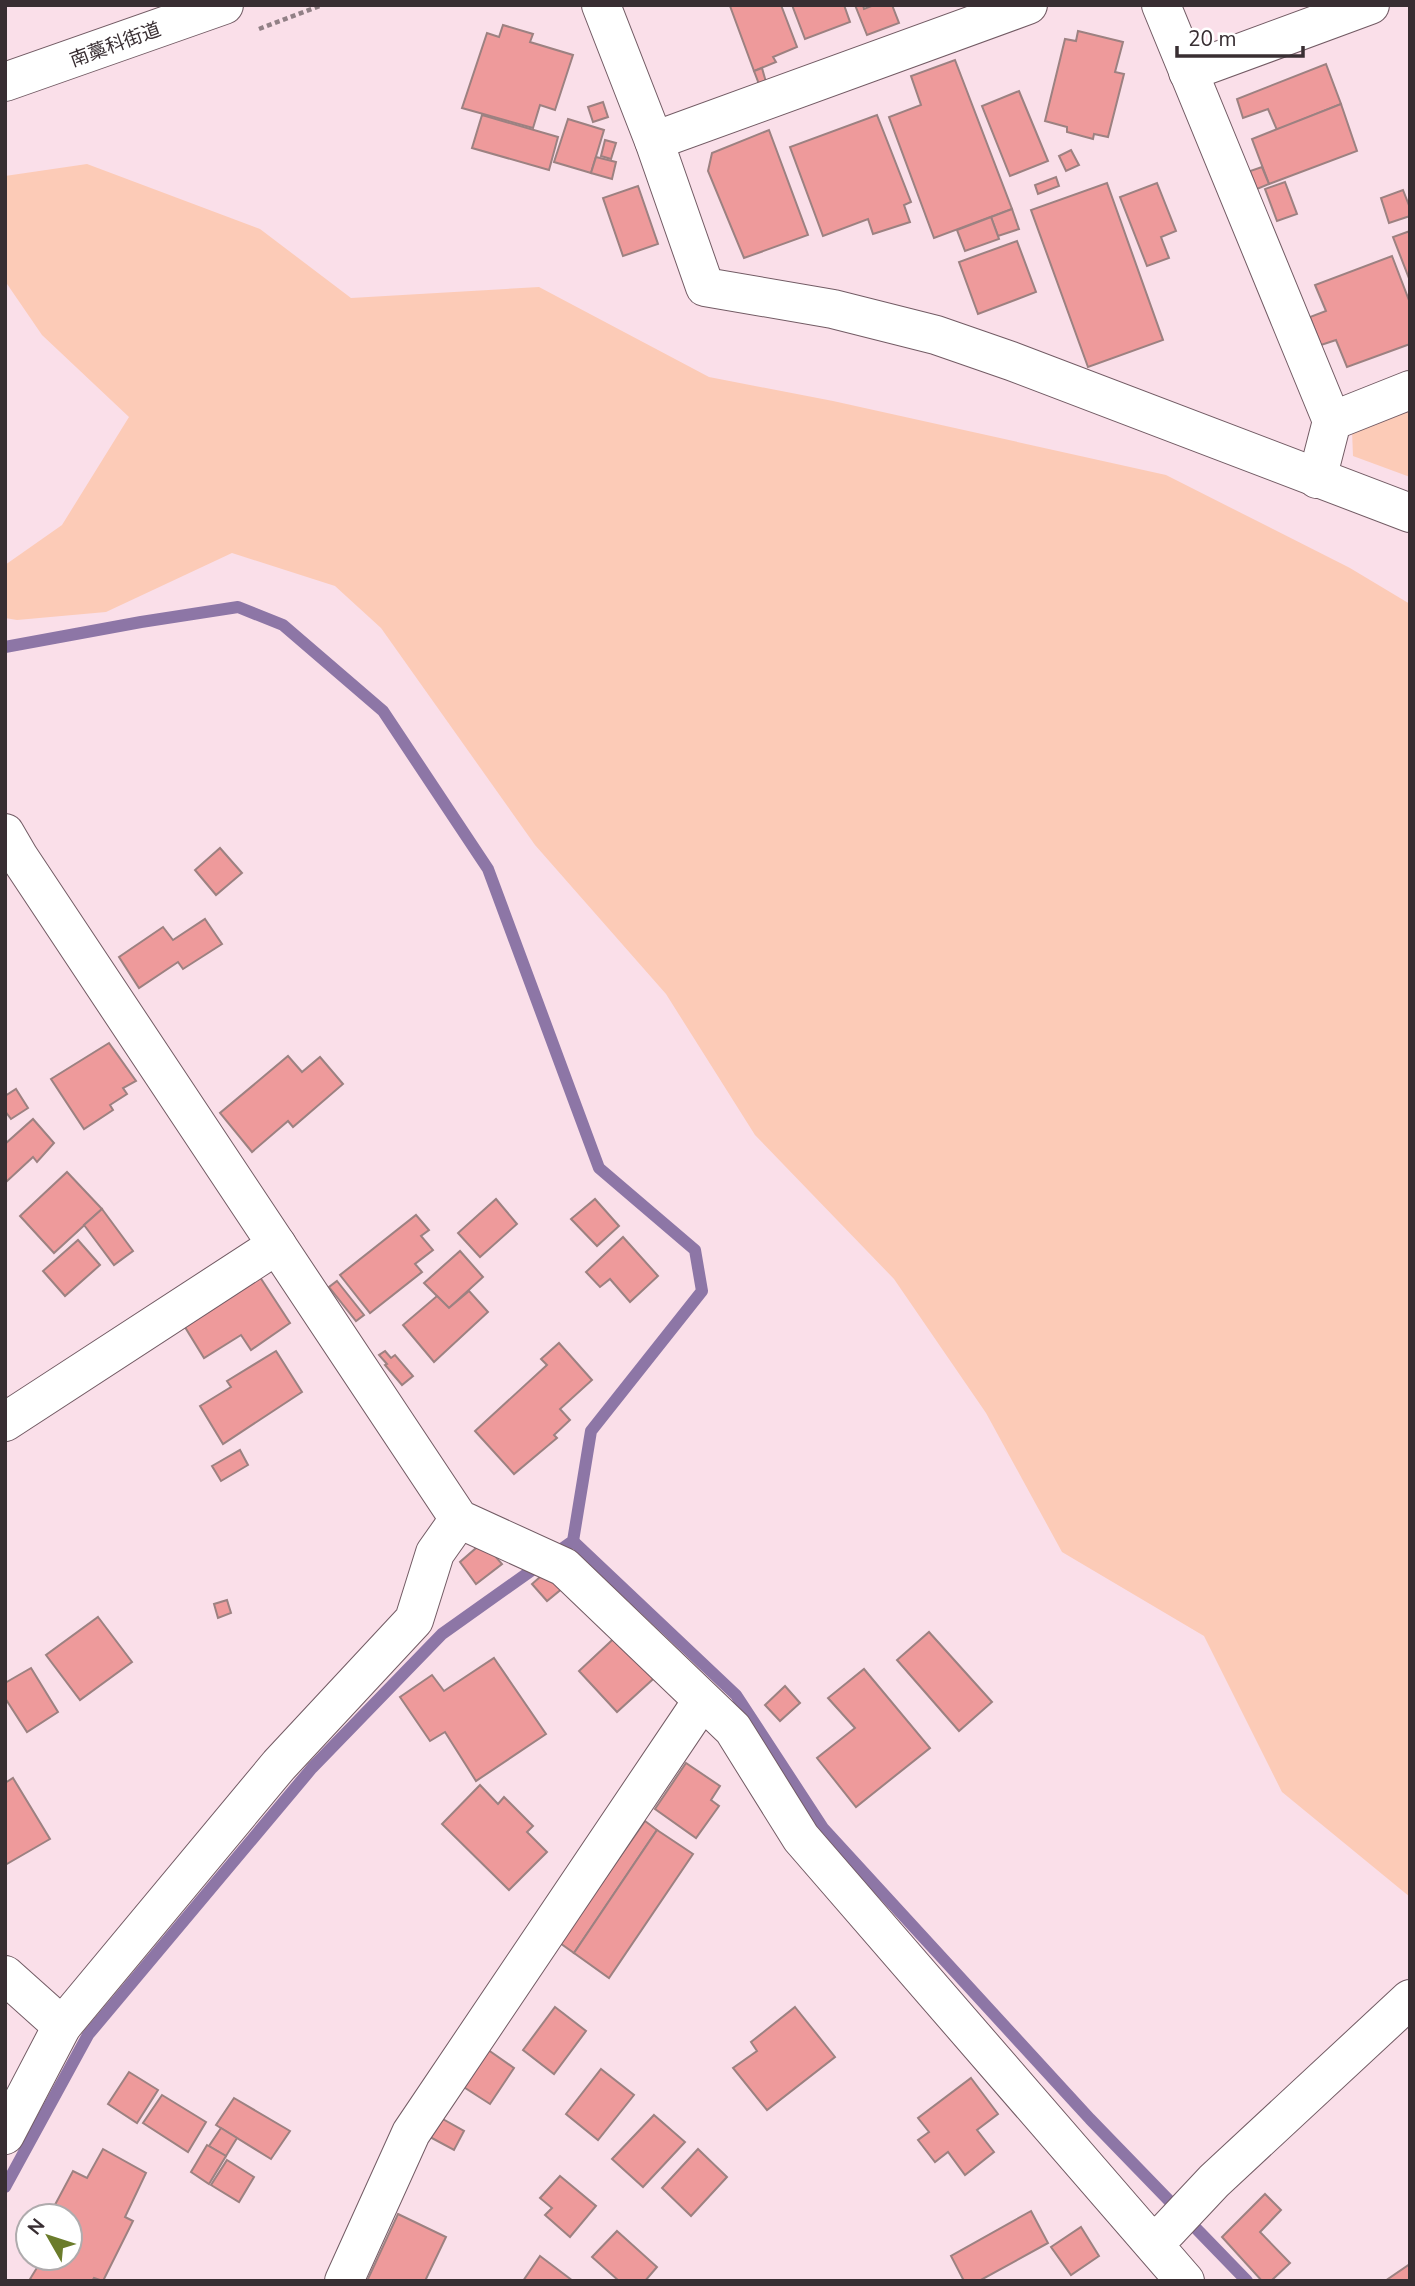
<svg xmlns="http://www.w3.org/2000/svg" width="1415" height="2286" font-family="'Nunito Sans','Noto Sans JP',sans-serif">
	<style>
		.green { fill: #fccbb7 }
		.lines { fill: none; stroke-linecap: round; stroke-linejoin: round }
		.stream { stroke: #8d76a6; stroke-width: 12 }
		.building { fill: #ee9a9b; stroke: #9c8181; stroke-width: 2 }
		.minor-casing { stroke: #725b64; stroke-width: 40 }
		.secondary-casing { stroke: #725b64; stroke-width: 40 }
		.path { stroke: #918086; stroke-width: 4.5; stroke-dasharray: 5 3.5; stroke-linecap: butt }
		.minor { stroke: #fff; stroke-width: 38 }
		.secondary { stroke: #fff; stroke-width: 38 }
		.labels { text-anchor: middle; stroke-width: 6; stroke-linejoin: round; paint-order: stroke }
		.street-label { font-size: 19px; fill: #382e32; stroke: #fff }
	</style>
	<rect width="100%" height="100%" fill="#fadfe9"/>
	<g class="green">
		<path d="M87,164L260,229L351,298L539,287L709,377L833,401L1166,475L1350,568L1410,604V1897L1282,1792L1204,1636L1062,1552L986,1413L894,1279L755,1135L666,994L535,845L381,628L335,586L232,553L106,612L17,620L5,618V565L62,525L129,417L42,335L5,281V176Z"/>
		<path d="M1410,407V477L1353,456L1352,430Z"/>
	</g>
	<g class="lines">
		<g class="stream">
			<path d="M5,647L141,622L238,607L283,625L383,711L488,869L599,1168L695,1250L702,1291L591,1431L573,1541L442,1634L312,1768L88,2035L5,2187"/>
			<path d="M573,1541L736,1695L823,1828L1090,2119L1247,2281"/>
		</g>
	</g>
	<g class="building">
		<path d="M781,5L797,47L773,57L776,62L754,71L730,6Z"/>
		<path d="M792,5H844L850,22L805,39Z"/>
		<path d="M855,5H863L864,9L874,5H892L899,23L867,35Z"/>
		<path d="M503,25L533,34L530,42L573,55L555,110L540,105L533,128L462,108L487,33L499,37Z"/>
		<path d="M1078,31L1123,42L1115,72L1124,74L1108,137L1094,134L1093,139L1067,132V127L1045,121L1065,39L1076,41Z"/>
		<path d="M955,60L1012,209L934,238L889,117L921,105L911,76Z"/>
		<path d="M1326,64L1341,104L1277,130L1268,109L1243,118L1237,99Z"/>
		<path d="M762,68L766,82L759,84L754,71Z"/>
		<path d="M1019,91L1048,161L1010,176L982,106Z"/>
		<path d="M603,102L608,117L593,122L588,107Z"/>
		<path d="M1341,104L1357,151L1269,184L1252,139Z"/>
		<path d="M482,115L558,137L549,170L472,148Z"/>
		<path d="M877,115L911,202L904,205L910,222L873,234L868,219L823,236L790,147Z"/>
		<path d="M568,119L604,130L591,173L554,162Z"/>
		<path d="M769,130L808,235L744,258L708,171L712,153Z"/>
		<path d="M605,140L616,143L611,159L601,156Z"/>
		<path d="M1071,150L1079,165L1066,171L1059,156Z"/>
		<path d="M596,157L616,162L612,179L591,173Z"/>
		<path d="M1262,167L1269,184L1257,189L1250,171Z"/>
		<path d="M1056,177L1059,186L1038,194L1035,185Z"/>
		<path d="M1285,182L1297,214L1277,221L1265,189Z"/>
		<path d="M1107,183L1163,340L1088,367L1031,210Z"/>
		<path d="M1157,183L1176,231L1161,237L1169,258L1147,266L1120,197Z"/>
		<path d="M638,186L658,244L623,256L603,198Z"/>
		<path d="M1403,190L1410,208V216L1389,223L1381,198Z"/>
		<path d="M1012,209L1019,229L998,236L991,217Z"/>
		<path d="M991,217L999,239L965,251L957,230Z"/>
		<path d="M1410,231V281L1393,237Z"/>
		<path d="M1017,241L1036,292L978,314L959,262Z"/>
		<path d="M1392,256L1410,303V344L1347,367L1336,340L1321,345L1310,317L1326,311L1315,285Z"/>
		<path d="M220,848L242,873L216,895L195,870Z"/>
		<path d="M205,919L222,944L183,969L178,962L139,988L119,957L163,927L173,940Z"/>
		<path d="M109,1043L136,1081L123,1088L127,1094L110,1105L113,1110L84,1129L51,1079Z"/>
		<path d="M288,1056L302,1072L320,1057L343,1084L293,1127L288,1121L252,1152L220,1113Z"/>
		<path d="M16,1089L28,1108L11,1119L5,1111V1096Z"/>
		<path d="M33,1119L54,1143L37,1162L33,1157L5,1183V1144Z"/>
		<path d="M67,1172L102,1209L54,1253L20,1216Z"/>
		<path d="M496,1199L517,1224L480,1257L458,1233Z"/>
		<path d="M595,1199L619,1226L597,1246L571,1219Z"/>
		<path d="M102,1209L133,1251L114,1265L84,1225Z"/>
		<path d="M416,1215L429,1230L421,1236L433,1250L415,1264L422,1272L370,1313L340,1275Z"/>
		<path d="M623,1237L658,1276L630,1302L610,1279L600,1287L586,1272Z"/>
		<path d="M78,1240L100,1265L65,1296L43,1271Z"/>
		<path d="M460,1251L483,1277L449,1308L424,1283Z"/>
		<path d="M256,1271L290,1323L251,1350L241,1335L204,1358L180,1319Z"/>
		<path d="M337,1281L364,1315L356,1321L329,1287Z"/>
		<path d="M469,1291L488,1312L434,1362L403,1325L437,1296L449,1308Z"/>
		<path d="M559,1343L592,1380L560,1409L570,1420L554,1435L557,1438L514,1474L475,1431L547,1365L541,1359Z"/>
		<path d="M276,1351L302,1392L223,1444L200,1406L231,1387L227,1381Z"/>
		<path d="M385,1351L391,1358L395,1355L413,1376L402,1385L385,1365L387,1364L379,1355Z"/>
		<path d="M240,1450L248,1465L221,1481L212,1466Z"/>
		<path d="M483,1542L502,1564L476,1584L460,1562Z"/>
		<path d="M549,1569L564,1587L547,1601L532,1584Z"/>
		<path d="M227,1600L231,1613L218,1618L214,1604Z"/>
		<path d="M98,1617L132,1662L80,1700L46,1655Z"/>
		<path d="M624,1629L662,1671L617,1712L579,1671Z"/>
		<path d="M929,1632L992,1702L959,1731L897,1660Z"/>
		<path d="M494,1658L546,1734L476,1781L445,1732L430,1741L400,1697L432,1675L444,1691Z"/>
		<path d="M31,1668L58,1712L27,1732L5,1698V1683Z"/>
		<path d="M864,1669L930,1748L856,1807L817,1758L855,1728L828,1698Z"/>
		<path d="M785,1686L800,1703L780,1721L765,1705Z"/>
		<path d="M686,1763L720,1786L711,1800L719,1806L696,1838L655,1809Z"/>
		<path d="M13,1778L50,1839L5,1865V1783Z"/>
		<path d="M480,1785L498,1804L504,1797L533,1826L527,1832L547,1852L509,1890L442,1824Z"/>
		<path d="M645,1821L657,1830L574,1953L560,1943Z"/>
		<path d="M657,1830L693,1854L609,1978L574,1953Z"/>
		<path d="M555,2007L586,2031L554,2074L523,2050Z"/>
		<path d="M795,2007L835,2057L767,2110L733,2068L757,2051L751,2042Z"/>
		<path d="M484,2047L514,2068L490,2104L459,2084Z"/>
		<path d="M601,2069L634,2095L598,2140L566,2114Z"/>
		<path d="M129,2072L158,2090L137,2123L108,2104Z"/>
		<path d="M971,2078L998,2114L977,2130L994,2152L965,2175L948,2152L935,2162L918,2140L929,2132L918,2118Z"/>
		<path d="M162,2095L206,2122L188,2152L143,2123Z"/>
		<path d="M234,2098L290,2131L271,2159L216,2125Z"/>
		<path d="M654,2115L685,2142L643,2187L612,2159Z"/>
		<path d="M441,2118L464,2131L454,2150L430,2137Z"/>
		<path d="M221,2128L237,2138L226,2156L209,2146Z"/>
		<path d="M207,2145L226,2156L209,2184L191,2172Z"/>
		<path d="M103,2149L146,2173L125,2217L133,2221L103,2281L94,2278L92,2281H34L30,2279L43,2258H70V2216H49L73,2171L87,2178Z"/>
		<path d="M698,2149L727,2177L691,2216L662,2188Z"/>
		<path d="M227,2160L254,2177L239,2202L211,2185Z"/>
		<path d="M560,2176L596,2206L570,2237L545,2215L552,2208L540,2198Z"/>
		<path d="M1265,2194L1281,2210L1260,2232L1290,2263L1271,2281H1262L1222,2237Z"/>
		<path d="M1031,2211L1048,2243L979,2281H964L951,2256Z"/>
		<path d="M398,2214L446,2237L425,2281H367Z"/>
		<path d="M1081,2227L1099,2256L1071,2275L1051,2247Z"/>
		<path d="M617,2231L657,2267L645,2281H619L592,2257Z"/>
		<path d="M540,2256L573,2281H523Z"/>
		<path d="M1410,2264V2281H1385Z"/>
	</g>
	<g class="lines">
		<g class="minor-casing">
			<g id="minor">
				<path d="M601,5L654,141L705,287L833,309L936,335L1011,361L1410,513"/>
				<path d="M1161,5L1332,421"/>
				<path d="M1188,72L1370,5"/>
				<path d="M654,141L1028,5"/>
				<path d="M1317,479L1332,421L1410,390"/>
				<path d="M5,833L19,857L459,1519L564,1567L733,1729L801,1838L1185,2281"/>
				<path d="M5,1422L277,1245"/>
				<path d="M5,1975L62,2026"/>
				<path d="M5,2135L62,2026L279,1765L414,1620L435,1553L459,1519"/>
				<path d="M1152,2242L1168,2230L1214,2181L1410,1999"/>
				<path d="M344,2281L411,2133L702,1701"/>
			</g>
		</g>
		<g class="secondary-casing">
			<path id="secondary" d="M5,82L224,5"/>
		</g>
		<path class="path" d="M259,29L322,5"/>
		<use href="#minor" class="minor"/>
		<use href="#secondary" class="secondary"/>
	</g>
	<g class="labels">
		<g class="street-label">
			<text transform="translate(115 44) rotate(-20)" y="7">南藁科街道</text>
		</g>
	</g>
	<rect width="1415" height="2286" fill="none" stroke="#382e32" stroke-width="14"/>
	<g transform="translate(49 2237) rotate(309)"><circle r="33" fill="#ffffff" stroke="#afabad" stroke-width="2"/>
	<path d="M0-5L12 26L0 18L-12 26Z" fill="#6b7c2b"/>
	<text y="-10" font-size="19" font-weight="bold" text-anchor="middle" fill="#382e32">N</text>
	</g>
	<path d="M1177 46v10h126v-10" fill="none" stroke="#382e32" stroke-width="3.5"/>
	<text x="1188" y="46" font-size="21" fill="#382e32" stroke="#ffffff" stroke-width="5" paint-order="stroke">20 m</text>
</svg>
